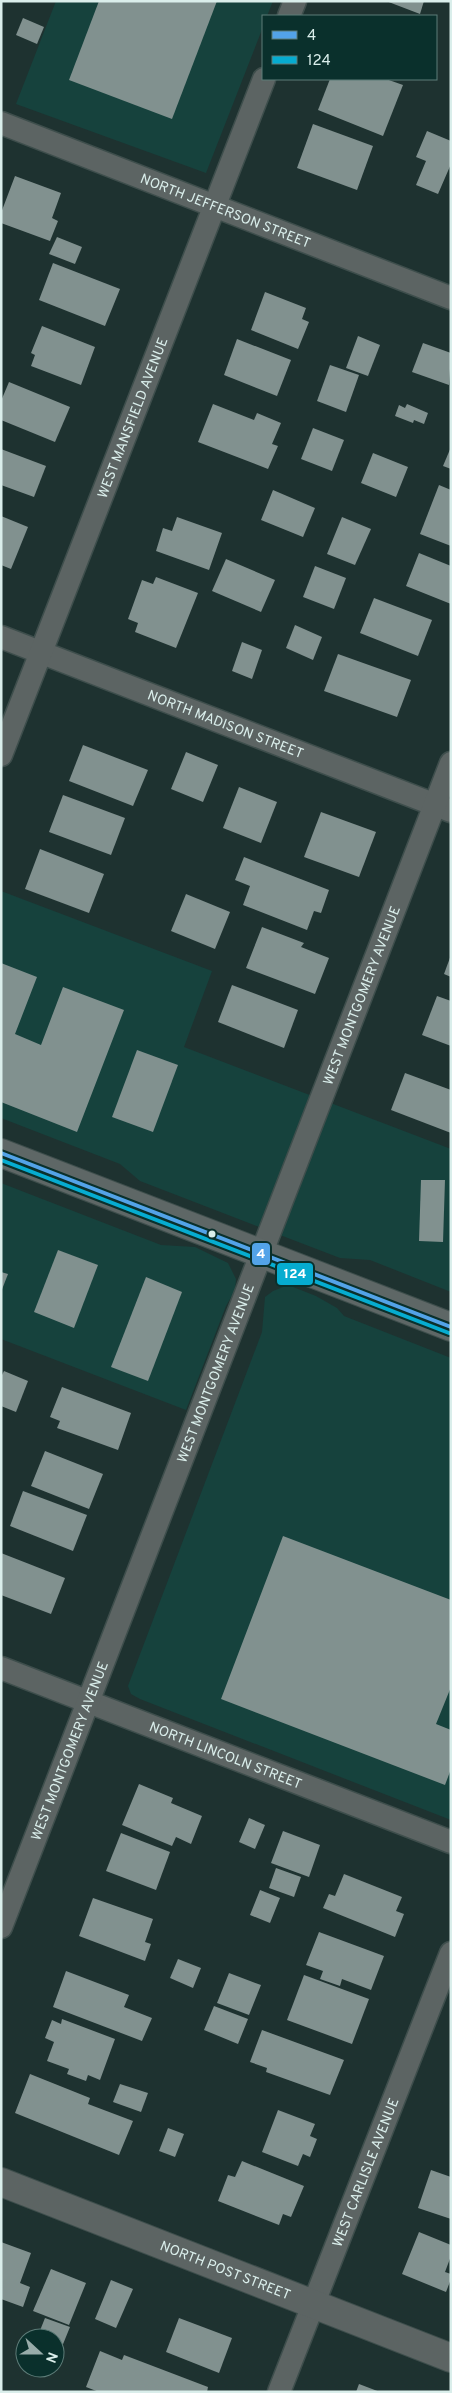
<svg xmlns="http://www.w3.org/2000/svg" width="452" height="2393" font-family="Overpass,sans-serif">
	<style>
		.built { fill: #16423d }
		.building { fill: #81918f }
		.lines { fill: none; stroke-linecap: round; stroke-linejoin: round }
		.minor-casing { stroke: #3e4e4c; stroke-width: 25 }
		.tertiary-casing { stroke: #3e4e4c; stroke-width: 30 }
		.secondary-casing { stroke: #3e4e4c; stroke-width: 30 }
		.minor { stroke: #5c6463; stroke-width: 22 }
		.tertiary { stroke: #5c6463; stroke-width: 28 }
		.secondary { stroke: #5e6766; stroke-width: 28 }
		.bus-1-casing { stroke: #0a302c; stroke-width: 8 }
		.bus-2-casing { stroke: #0a302c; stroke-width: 8 }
		.bus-1 { stroke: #53a3e8; stroke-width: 4 }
		.bus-2 { stroke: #06acd0; stroke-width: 4 }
		.bus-dot { fill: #daeeeb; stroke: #0a302c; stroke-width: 2 }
		.labels { text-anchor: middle; stroke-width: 5; stroke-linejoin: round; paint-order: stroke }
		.street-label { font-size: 14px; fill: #daeeeb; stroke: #0a302c }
		.line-badge { stroke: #0a302c; stroke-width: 2 }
		.badge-label { font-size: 14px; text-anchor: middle; font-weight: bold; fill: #fff }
	</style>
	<rect width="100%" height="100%" fill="#1e3230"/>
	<g class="built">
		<path d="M56,1H273L267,16H263V27L206,173L16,104Z"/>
		<path d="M1,891L212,971L184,1047L451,1149V1292L370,1260L340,1258L140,1181L120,1164L1,1118Z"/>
		<path d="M1,1183L161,1245L195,1247L228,1263L236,1279L235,1290L226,1306L186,1410L1,1339Z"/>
		<path d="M288,1285L316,1296L337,1308L344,1316L451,1358V1820L140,1699L131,1694L128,1686L262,1332L265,1297L273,1291Z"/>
	</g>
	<g class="building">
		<path d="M99,1H217L172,119L69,80Z"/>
		<path d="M386,1H424L420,14Z"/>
		<path d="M23,18L44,27L37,44L16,35Z"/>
		<path d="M330,79H386L403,85L383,136L318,110Z"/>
		<path d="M313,124L373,146L357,190L297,168Z"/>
		<path d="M427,131L451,141V164L438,194L416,185L426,161L416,157Z"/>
		<path d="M15,176L61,193L52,218L58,221L50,241L1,223V213Z"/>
		<path d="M57,237L82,247L75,264L49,254Z"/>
		<path d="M53,263L120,289L105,326L39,300Z"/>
		<path d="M265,292L306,308L302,319L309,322L298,349L251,330Z"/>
		<path d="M42,326L95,347L81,385L31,366L35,355L31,353Z"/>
		<path d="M358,336L380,345L368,376L346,368Z"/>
		<path d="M237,339L291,360L277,396L224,375Z"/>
		<path d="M423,343L451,353L449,385L412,372Z"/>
		<path d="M330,365L359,375L346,412L317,401Z"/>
		<path d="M9,382L70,407L55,442L1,420V401Z"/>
		<path d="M213,404L254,420L257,413L281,423L272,444L278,446L268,469L198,442Z"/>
		<path d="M407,404L428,413L424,424L414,420L413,423L395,416L399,405L405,408Z"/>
		<path d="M313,428L344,440L332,471L301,459Z"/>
		<path d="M451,447V469L443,466Z"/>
		<path d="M1,449L46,466L34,497L1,485Z"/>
		<path d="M373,453L408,467L396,497L361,483Z"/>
		<path d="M439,485L451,490V546L420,534Z"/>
		<path d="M273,490L315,508L303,537L261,520Z"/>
		<path d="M1,516L28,527L11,569L1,565Z"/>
		<path d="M177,517L222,533L209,570L156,551L163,528L172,531Z"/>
		<path d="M342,517L371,529L355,565L327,554Z"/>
		<path d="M419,553L451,566V604L406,586Z"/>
		<path d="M226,559L275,580L261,612L212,591Z"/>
		<path d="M315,566L346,578L334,609L303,597Z"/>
		<path d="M156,577L198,593L176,648L135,632L138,623L128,619L142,580L153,584Z"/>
		<path d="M374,598L432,620L418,656L360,633Z"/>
		<path d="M295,625L322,637L313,660L286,648Z"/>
		<path d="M242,642L262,650L252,679L232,671Z"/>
		<path d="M338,654L411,680L397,717L324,691Z"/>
		<path d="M83,745L148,770L133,806L69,781Z"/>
		<path d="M186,752L218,765L203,802L171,789Z"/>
		<path d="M239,787L277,802L261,843L223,828Z"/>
		<path d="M63,795L125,818L111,855L49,832Z"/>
		<path d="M321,812L376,832L359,877L304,857Z"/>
		<path d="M40,849L104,874L89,913L25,889Z"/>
		<path d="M244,857L329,890L321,913L314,911L307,930L243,905L250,886L235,880Z"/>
		<path d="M186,894L230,912L215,949L171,931Z"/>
		<path d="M262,927L304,943L301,947L329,958L315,994L246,968Z"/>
		<path d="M451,955V977L444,974Z"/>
		<path d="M1,963L37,977L15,1034L41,1045L63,987L124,1010L77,1132L1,1102Z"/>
		<path d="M232,985L298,1010L284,1048L218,1022Z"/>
		<path d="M437,996L451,1001V1046L422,1035Z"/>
		<path d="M137,1050L178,1065L153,1132L112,1117Z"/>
		<path d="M405,1073L451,1090V1133L391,1110Z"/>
		<path d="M421,1180H445L443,1242L419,1241Z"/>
		<path d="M58,1250L98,1265L74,1328L34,1312Z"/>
		<path d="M1,1272L8,1274L1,1292Z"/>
		<path d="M146,1277L182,1292L148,1381L111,1367Z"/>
		<path d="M4,1371L28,1381L16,1412L1,1406V1377Z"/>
		<path d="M62,1387L131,1413L118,1450L57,1428L60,1421L50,1417Z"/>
		<path d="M45,1451L103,1474L89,1509L31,1486Z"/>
		<path d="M23,1491L87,1515L73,1551L10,1526Z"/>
		<path d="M283,1536L451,1600V1687L436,1724L451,1730V1769L445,1785L221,1699Z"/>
		<path d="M1,1553L65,1578L51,1614L1,1595Z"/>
		<path d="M139,1784L173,1798L171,1803L202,1816L191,1844L176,1837L172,1846L122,1825Z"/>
		<path d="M249,1818L265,1825L255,1849L239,1842Z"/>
		<path d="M283,1831L320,1845L309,1877L271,1863Z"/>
		<path d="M121,1833L170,1852L156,1890L106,1871Z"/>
		<path d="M276,1868L301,1877L294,1897L269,1888Z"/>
		<path d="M344,1874L402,1897L396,1911L404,1914L395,1937L323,1908L329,1894L335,1896Z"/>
		<path d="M260,1890L280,1898L270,1923L250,1915Z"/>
		<path d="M93,1898L153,1919L145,1942L151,1944L145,1961L79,1936Z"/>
		<path d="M319,1932L384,1956L371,1990L342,1979L340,1986L320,1979L323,1971L306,1965Z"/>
		<path d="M178,1959L201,1968L193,1988L170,1978Z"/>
		<path d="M66,1971L129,1995L124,2007L152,2018L142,2041L53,2007Z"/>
		<path d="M229,1973L261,1985L249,2015L217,2003Z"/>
		<path d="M304,1975L369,1999L352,2044L287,2020Z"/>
		<path d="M214,2006L248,2019L238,2044L204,2030Z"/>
		<path d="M62,2019L115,2039L100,2080L88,2075L86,2081L67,2074L69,2069L47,2061L54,2042L45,2038L52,2020L61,2024Z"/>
		<path d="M262,2030L344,2060L330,2095L266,2072L267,2068L250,2062Z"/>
		<path d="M30,2074L90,2098L88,2104L133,2121L119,2155L15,2113Z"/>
		<path d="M120,2084L148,2093L141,2112L113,2102Z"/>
		<path d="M278,2110L315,2124L310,2136L317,2139L310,2157L303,2154L298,2166L262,2152Z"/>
		<path d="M168,2128L184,2134L175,2157L159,2151Z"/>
		<path d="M242,2161L304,2186L291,2217L283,2214L279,2225L218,2201L228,2175L235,2177Z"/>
		<path d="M431,2170L451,2177V2219L418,2208Z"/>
		<path d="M419,2232L451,2245V2256L445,2272L451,2274V2279L446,2292L402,2274Z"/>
		<path d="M1,2242L31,2253L20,2283L30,2287L23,2307L1,2299Z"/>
		<path d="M51,2269L86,2283L69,2325L33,2311Z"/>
		<path d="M111,2280L133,2289L116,2328L95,2319Z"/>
		<path d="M45,2318L70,2327L59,2354L55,2353V2338H37Z"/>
		<path d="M179,2318L232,2338L219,2373L166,2352Z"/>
		<path d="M100,2351L122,2360L124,2355L208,2387L207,2392H99L86,2387Z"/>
		<path d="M359,2384L380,2392H356Z"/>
	</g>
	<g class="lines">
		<g class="minor-casing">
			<g id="minor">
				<path d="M289,16L295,1"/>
				<path id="s1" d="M1,123L451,298"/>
				<path id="s2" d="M1,637L451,811"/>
				<path id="s3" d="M1,755L264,79"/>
				<path id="s4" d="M1,1668L451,1842"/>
				<path id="s5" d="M1,1927L451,763"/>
				<path id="s6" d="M279,2392L451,1953"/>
			</g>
		</g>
		<g class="tertiary-casing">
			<g id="tertiary">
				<path id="s7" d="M1,2182L451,2358"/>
			</g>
		</g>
		<g class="secondary-casing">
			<path id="secondary" d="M1,1153L451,1327"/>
		</g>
		<use href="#minor" class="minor"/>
		<use href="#tertiary" class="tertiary"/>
		<use href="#secondary" class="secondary"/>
		<g class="bus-1-casing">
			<path id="bus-1" d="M1,1153L451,1327"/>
		</g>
		<g class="bus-2-casing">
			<path id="bus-2" d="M1,1160L449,1333"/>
		</g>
		<use href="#bus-1" class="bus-1"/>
		<use href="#bus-2" class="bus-2"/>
	</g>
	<circle class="bus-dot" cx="212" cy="1234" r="4.5"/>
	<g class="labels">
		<g class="street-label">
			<text dy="5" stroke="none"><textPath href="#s1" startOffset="241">NORTH JEFFERSON STREET</textPath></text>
			<text dy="5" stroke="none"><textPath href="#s3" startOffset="362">WEST MANSFIELD AVENUE</textPath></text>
			<text dy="5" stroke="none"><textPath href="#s2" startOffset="241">NORTH MADISON STREET</textPath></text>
			<text dy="5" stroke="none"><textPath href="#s5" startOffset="999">WEST MONTGOMERY AVENUE</textPath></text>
			<text dy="5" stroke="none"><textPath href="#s5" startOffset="594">WEST MONTGOMERY AVENUE</textPath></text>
			<text dy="5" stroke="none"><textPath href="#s5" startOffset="189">WEST MONTGOMERY AVENUE</textPath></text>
			<text dy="5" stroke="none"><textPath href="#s4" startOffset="241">NORTH LINCOLN STREET</textPath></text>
			<text dy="5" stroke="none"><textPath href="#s6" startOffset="236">WEST CARLISLE AVENUE</textPath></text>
			<text dy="5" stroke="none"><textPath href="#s7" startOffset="241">NORTH POST STREET</textPath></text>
		</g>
	</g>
	<g class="line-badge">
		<rect x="251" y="1242" width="20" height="24" rx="5" fill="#53a3e8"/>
		<rect x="276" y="1262" width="38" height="24" rx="5" fill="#06acd0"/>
	</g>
	<g class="badge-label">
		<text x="261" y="1258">4</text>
		<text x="295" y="1278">124</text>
	</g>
	<rect width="452" height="2393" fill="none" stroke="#daeeeb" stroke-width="5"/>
	<rect x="262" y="15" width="175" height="65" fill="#0a302c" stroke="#5d7c78"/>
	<rect x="272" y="31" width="25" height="8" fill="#53a3e8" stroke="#5d7c78"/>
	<text x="307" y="40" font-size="15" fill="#daeeeb">4</text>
	<rect x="272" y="56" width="25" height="8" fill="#06acd0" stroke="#5d7c78"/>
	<text x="307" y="65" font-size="15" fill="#daeeeb">124</text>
	<g transform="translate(40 2353) rotate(111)"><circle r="24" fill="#0a302c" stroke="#5d7c78"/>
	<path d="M0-4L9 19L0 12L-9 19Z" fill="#98acaa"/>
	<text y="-8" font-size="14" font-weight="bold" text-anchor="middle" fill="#daeeeb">N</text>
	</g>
</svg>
